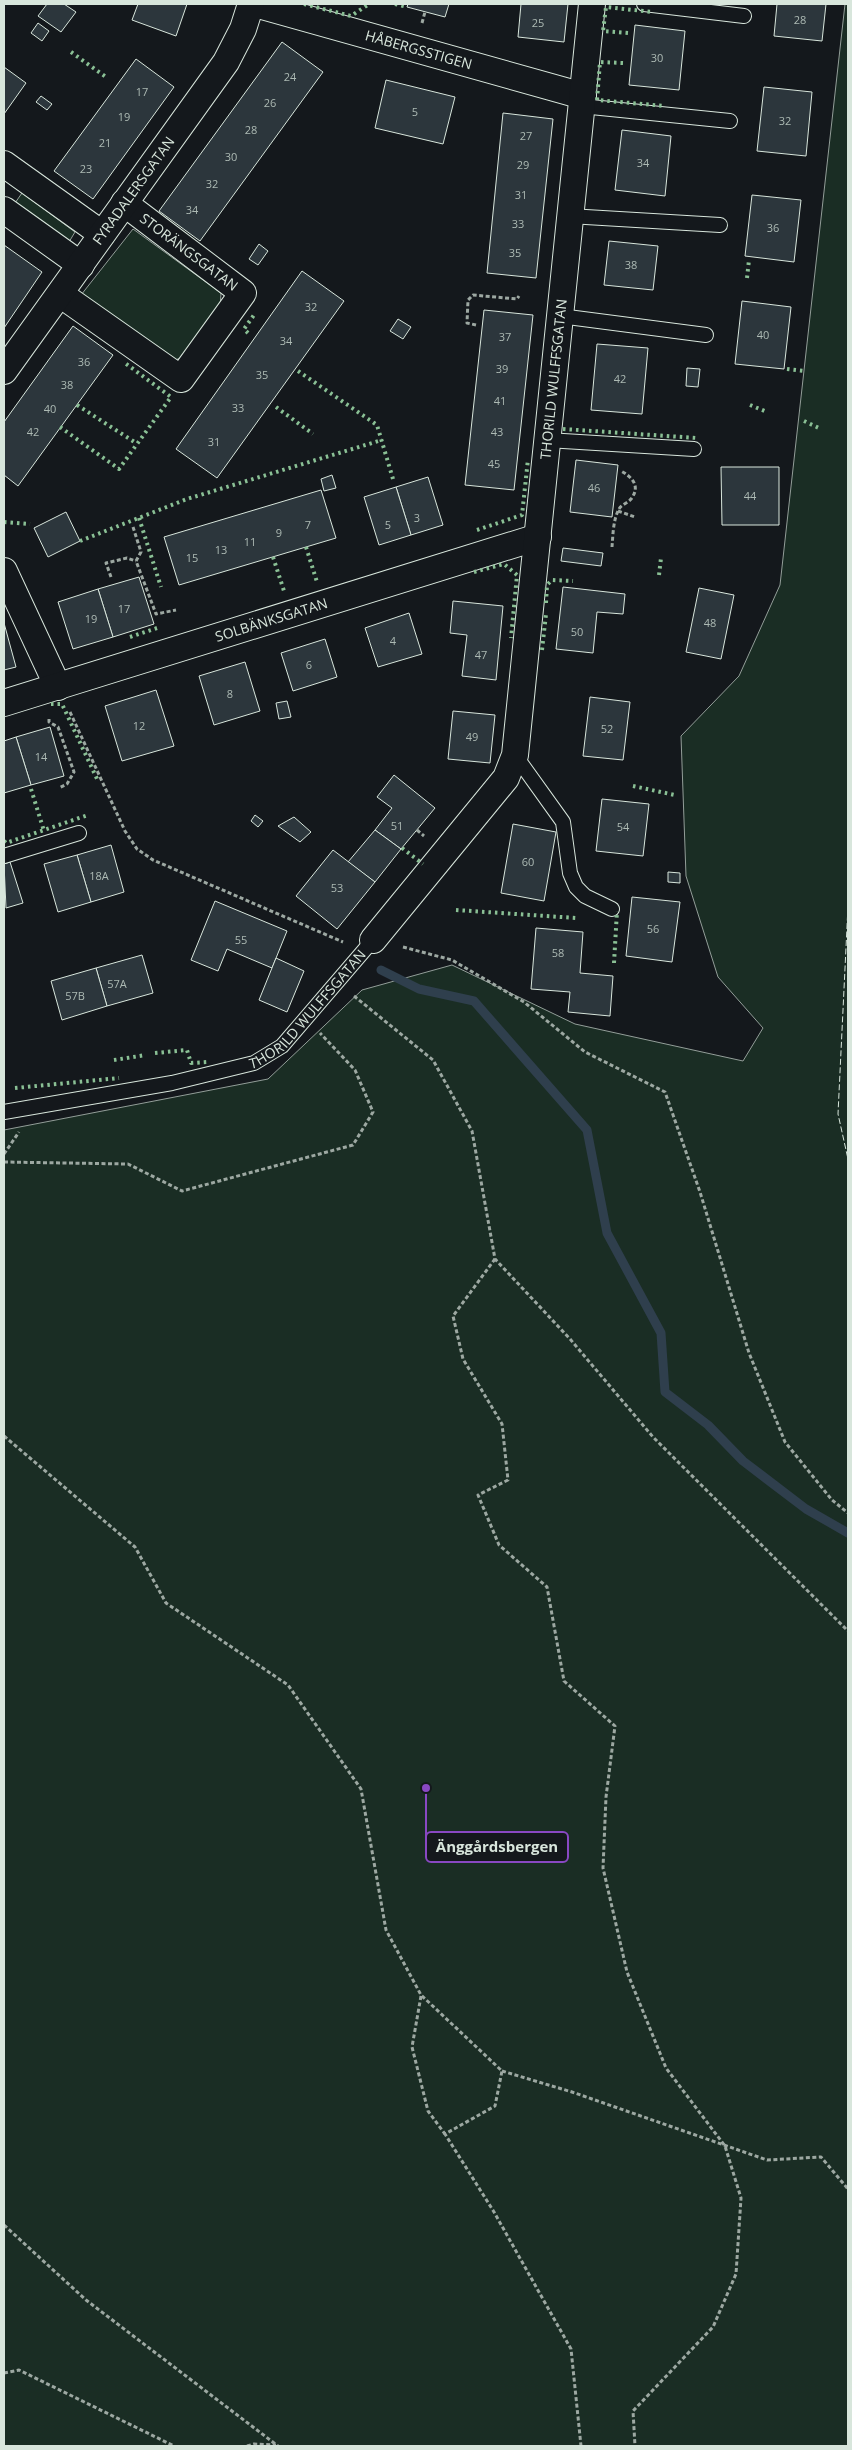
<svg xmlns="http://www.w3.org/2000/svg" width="852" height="2450" font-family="'Open Sans',sans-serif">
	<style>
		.green { fill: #1a2d24; stroke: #939e99 }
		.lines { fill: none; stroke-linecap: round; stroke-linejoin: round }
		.stream { stroke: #2f3f4d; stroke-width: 9 }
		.building { fill: #2c363c; stroke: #d8e6dc }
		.lane-casing { stroke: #d8e6dc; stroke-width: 16 }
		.street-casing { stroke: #d8e6dc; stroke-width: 28 }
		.path { stroke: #9da8a2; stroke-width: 3; stroke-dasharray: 4 2.5; stroke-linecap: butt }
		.lane { stroke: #14181c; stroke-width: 14 }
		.street { stroke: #14181c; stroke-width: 26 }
		.hedge { stroke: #8ac095; stroke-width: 4; stroke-dasharray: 2.5 4; stroke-linecap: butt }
		.fence { stroke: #d8e6dc; stroke-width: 1; stroke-dasharray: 6 2.5; stroke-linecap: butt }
		.labels { text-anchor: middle; stroke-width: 4; stroke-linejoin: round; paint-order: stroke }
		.number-label { font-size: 11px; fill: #adbab4 }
		.street-label { font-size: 14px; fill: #d8e6dc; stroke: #14181c }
		.leader { fill: none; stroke: #8948c3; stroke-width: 2 }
		.callout-dot { fill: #8948c3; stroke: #14181c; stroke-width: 2 }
		.callout { fill: #14181c; stroke: #8948c3; stroke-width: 2 }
		.callout-label { font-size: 15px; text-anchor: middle; font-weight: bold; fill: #d8e6dc }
	</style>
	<rect width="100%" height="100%" fill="#14181c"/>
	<g class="green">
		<path d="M845,4H848V2446H4V1130L268,1079L362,990L452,965L575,1024L743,1061L763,1028L718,977L686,876L681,736L739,676L780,585Z"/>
		<path d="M22,193L75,232L69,242L15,203Z"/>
		<path d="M133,229L221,293L220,308L184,357L175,360L81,295Z"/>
	</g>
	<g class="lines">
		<path class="stream" d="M381,970L419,989L474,1001L587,1130L607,1233L661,1333L665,1392L708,1425L743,1461L806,1509L848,1533"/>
	</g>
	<g class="building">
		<path d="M47,4H64L76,12L61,32L38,16Z"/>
		<path d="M138,4H187L176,36L132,20Z"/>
		<path d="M408,4H449L445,17L407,7Z"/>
		<path d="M521,4H568L564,42L518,37Z"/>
		<path d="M777,4H826L822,41L774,36Z"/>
		<path d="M38,23L49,31L42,41L31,33Z"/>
		<path d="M635,25L685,31L679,90L629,85Z"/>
		<path d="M282,42L323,72L200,241L159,211Z"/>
		<path d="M136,59L174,87L93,199L54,171Z"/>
		<path d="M4,67L26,83L4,114Z"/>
		<path d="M386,80L455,97L443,144L375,128Z"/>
		<path d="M764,87L812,92L806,156L757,151Z"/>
		<path d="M41,96L52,104L47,110L36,102Z"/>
		<path d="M503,113L553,119L536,278L487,273Z"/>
		<path d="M622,130L671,136L665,196L615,190Z"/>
		<path d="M752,195L801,200L794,262L745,256Z"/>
		<path d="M609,241L658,246L653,290L604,285Z"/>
		<path d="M259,244L268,251L258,265L249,259Z"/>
		<path d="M4,245L42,272L4,328Z"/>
		<path d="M302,271L344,301L217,478L176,449Z"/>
		<path d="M742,301L791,307L784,369L735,364Z"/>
		<path d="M484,310L533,315L514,490L465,485Z"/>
		<path d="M398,319L411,327L403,339L390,331Z"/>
		<path d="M73,326L113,355L18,486L4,475V422Z"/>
		<path d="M597,344L648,348L642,414L591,410Z"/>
		<path d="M687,368L700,369L698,387L686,386Z"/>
		<path d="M576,460L618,465L612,517L570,512Z"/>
		<path d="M721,467H779V525H722Z"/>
		<path d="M332,475L336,488L324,491L321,479Z"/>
		<path d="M428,477L443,525L411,535L396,487Z"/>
		<path d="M396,487L411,535L379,545L364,497Z"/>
		<path d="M321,490L336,538L179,585L164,537Z"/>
		<path d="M66,512L80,541L48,557L34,528Z"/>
		<path d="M563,548L603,553L601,566L561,561Z"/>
		<path d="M139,577L154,624L113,637L98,589Z"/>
		<path d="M563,587L625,594L623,614L597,612L593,653L556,649Z"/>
		<path d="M699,588L734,595L721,659L686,652Z"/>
		<path d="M98,589L113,637L73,649L58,602Z"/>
		<path d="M453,601L503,606L496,680L462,676L467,635L450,633Z"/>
		<path d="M409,613L422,654L378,667L365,628Z"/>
		<path d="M4,623L16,667L4,670Z"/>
		<path d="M325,639L337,677L293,691L281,653Z"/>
		<path d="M245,662L260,711L214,725L199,676Z"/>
		<path d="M156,690L174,746L122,761L105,706Z"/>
		<path d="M590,697L630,702L623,760L583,756Z"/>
		<path d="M287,701L291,717L279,719L276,703Z"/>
		<path d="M453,711L495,715L490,763L448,759Z"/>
		<path d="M50,727L64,776L31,785L16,737Z"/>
		<path d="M16,737L31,785L4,793V741Z"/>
		<path d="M394,775L435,808L401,849L375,830L392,808L377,797Z"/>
		<path d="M602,799L649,804L643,856L596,851Z"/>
		<path d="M255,815L263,821L258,827L251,821Z"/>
		<path d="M294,817L311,832L300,842L278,826Z"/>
		<path d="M513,824L556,832L544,901L501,893Z"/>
		<path d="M375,830L401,849L375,882L348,862Z"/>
		<path d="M111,845L124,892L91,902L77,855Z"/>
		<path d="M333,850L375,882L337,929L296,896Z"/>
		<path d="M77,855L91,902L58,912L44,864Z"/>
		<path d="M10,862L23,903L6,908L4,864Z"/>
		<path d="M668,872L680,873V883L668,882Z"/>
		<path d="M632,897L680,902L672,962L626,956Z"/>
		<path d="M215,901L287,931L272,968L227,949L218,971L191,960Z"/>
		<path d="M536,928L583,932L580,973L613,976L610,1016L568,1012L570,992L531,989Z"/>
		<path d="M142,955L153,993L107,1006L96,968Z"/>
		<path d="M276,958L304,971L287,1012L259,1000Z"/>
		<path d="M96,968L107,1006L62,1020L51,981Z"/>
	</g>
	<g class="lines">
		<g class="lane-casing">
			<g id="lane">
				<path d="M644,4L744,16"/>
				<path d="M581,106L730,121"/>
				<path d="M569,216L720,225"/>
				<path d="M560,316L706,335"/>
				<path d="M547,440L694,449"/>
				<path d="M515,755L563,822L570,873L576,887L585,896L612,909"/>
				<path d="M4,856L79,833"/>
				<path id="s1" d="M4,1112L172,1083L254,1063L282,1046L373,940"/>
			</g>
		</g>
		<g class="street-casing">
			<g id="street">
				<path id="s2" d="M255,4L583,96"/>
				<path d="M4,164L102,234"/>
				<path d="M4,210L81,265"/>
				<path d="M60,294L181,379L243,293L124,203"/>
				<path id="s3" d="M4,371L226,62L243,29L251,4"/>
				<path d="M4,571L58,687"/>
				<path id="s4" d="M4,703L538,537"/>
				<path id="s5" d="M373,940L506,778L515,755L592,4"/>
			</g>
		</g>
		<g class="path">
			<path d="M422,23L425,12"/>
			<path d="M476,325L467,323L468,300L473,295L517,299L519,296"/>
			<path d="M618,511L635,517"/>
			<path d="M133,527L141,552L136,561L156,614L176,610"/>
			<path d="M612,547C613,535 613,520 619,509C622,504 628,503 631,499C641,486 632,477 621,471"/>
			<path d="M111,577L106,563L127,558L136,561"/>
			<path d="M70,712L125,831L137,849L153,860L343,942"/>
			<path d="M49,719V722L58,727L74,772L67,784L59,788"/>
			<path d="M417,830L424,836"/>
			<path d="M403,947L452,960L524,1002L585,1052L665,1092L700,1192L749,1353L785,1442L832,1500L848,1513"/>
			<path d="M354,996L433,1060L472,1131L495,1259L570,1339L653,1437L848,1631"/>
			<path d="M4,1154L19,1132"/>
			<path d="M4,1162L128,1164L182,1191L353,1145L373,1112L355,1070L320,1033"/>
			<path d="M495,1259L453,1316L463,1359L502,1424L508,1480L478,1495L499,1545L547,1587L564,1681L615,1726L606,1797L603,1868L627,1972L666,2068L725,2146L741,2198L736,2274L713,2327L633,2411L635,2446"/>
			<path d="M4,1436L135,1547L166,1603L288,1685L361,1789L386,1930L421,1995L502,2071L495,2106L445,2134L494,2212L571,2349L581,2446"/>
			<path d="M421,1996L412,2047L428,2111L445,2134"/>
			<path d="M502,2071L572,2092L767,2160L821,2157L848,2189"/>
			<path d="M4,2225L86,2300L278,2446"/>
			<path d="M4,2373L19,2370L174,2446"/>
			<path d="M247,2446L254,2444L276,2445"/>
		</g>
		<use href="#lane" class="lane"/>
		<use href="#street" class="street"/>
		<g class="hedge">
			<path d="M304,4L351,16L369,4"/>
			<path d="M395,4L407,7"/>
			<path d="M628,33L603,31L606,7L652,12"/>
			<path d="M71,52L106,77"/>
			<path d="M623,63L600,62L597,100L665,106"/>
			<path d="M747,278L749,260"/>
			<path d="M248,333L244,329L254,315"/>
			<path d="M787,369L804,371"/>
			<path d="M298,371L377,425L393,479"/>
			<path d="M77,405L136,443"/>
			<path d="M750,405L767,412"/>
			<path d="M276,407L313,434"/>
			<path d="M804,421L821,429"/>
			<path d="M60,427L119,469L171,397L125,363"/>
			<path d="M563,429L697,438"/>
			<path d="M139,518L161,587"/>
			<path d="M4,522L30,524"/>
			<path d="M477,530L522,515L528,459"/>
			<path d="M80,541L187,499L382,440"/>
			<path d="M306,547L317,582"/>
			<path d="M273,557L284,591"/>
			<path d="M474,572L504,564L517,575L511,638"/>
			<path d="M659,575L661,558"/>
			<path d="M546,603L547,585L552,580L573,581"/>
			<path d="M130,637L157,628"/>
			<path d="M542,650L546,614"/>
			<path d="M51,704H62L98,781"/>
			<path d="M633,786L675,795"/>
			<path d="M31,789L44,831"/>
			<path d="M4,841L6,843L88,815"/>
			<path d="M402,848L423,864"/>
			<path d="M456,910L576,918"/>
			<path d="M614,963L617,911"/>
			<path d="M155,1053L187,1050L191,1063L208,1062"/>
			<path d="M114,1060L146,1055"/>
			<path d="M15,1088L119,1078"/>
		</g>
		<path class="fence" d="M848,906L838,1114L848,1159"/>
	</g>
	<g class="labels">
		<g class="number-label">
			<text x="800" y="24">28</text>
			<text x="538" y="27">25</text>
			<text x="657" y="62">30</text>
			<text x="290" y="81">24</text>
			<text x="142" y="96">17</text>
			<text x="270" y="107">26</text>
			<text x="415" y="116">5</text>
			<text x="124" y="121">19</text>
			<text x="785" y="125">32</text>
			<text x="251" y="134">28</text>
			<text x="526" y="140">27</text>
			<text x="105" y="147">21</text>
			<text x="231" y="161">30</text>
			<text x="643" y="167">34</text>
			<text x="523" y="169">29</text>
			<text x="86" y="173">23</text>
			<text x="212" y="188">32</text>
			<text x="521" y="199">31</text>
			<text x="192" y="214">34</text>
			<text x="518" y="228">33</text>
			<text x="773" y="232">36</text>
			<text x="515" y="257">35</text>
			<text x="631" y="269">38</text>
			<text x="311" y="311">32</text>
			<text x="763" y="339">40</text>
			<text x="505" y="341">37</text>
			<text x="286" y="345">34</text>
			<text x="84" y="366">36</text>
			<text x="502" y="373">39</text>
			<text x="262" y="379">35</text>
			<text x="620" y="383">42</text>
			<text x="67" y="389">38</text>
			<text x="500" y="405">41</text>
			<text x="238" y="412">33</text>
			<text x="50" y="413">40</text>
			<text x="33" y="436">42</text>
			<text x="497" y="436">43</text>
			<text x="214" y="446">31</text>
			<text x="494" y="468">45</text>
			<text x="594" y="492">46</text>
			<text x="750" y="500">44</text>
			<text x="417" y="522">3</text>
			<text x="308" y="529">7</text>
			<text x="388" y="529">5</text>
			<text x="279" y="537">9</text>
			<text x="250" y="546">11</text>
			<text x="221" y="554">13</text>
			<text x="192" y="562">15</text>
			<text x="124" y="613">17</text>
			<text x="91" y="623">19</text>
			<text x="710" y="627">48</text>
			<text x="577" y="636">50</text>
			<text x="393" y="645">4</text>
			<text x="481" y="659">47</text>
			<text x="309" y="669">6</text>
			<text x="230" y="698">8</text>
			<text x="139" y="730">12</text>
			<text x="607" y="733">52</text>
			<text x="472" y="741">49</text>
			<text x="41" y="761">14</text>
			<text x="397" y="830">51</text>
			<text x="623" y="831">54</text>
			<text x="528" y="866">60</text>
			<text x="99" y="880">18A</text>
			<text x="337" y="892">53</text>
			<text x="653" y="933">56</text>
			<text x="241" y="944">55</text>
			<text x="558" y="957">58</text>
			<text x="117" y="988">57A</text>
			<text x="75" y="1000">57B</text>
		</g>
		<g class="street-label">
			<text dy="5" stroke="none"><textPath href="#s2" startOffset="170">HÅBERGSSTIGEN</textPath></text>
			<text dy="5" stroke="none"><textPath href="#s3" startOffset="222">FYRADALERSGATAN</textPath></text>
			<text transform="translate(189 252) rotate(37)" y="5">STORÄNGSGATAN</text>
			<text dy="5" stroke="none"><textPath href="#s5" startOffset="612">THORILD WULFFSGATAN</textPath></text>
			<text dy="5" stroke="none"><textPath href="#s4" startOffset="280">SOLBÄNKSGATAN</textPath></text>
			<text dy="5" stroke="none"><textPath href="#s1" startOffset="331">THORILD WULFFSGATAN</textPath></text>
		</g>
	</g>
	<path class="leader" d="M426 1788L426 1847"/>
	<circle class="callout-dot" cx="426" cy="1788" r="5"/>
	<rect class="callout" x="426" y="1832" width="142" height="30" rx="5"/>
	<g class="callout-label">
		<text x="497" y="1852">Änggårdsbergen</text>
	</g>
	<rect width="852" height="2450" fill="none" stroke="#d8e6dc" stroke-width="10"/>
</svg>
